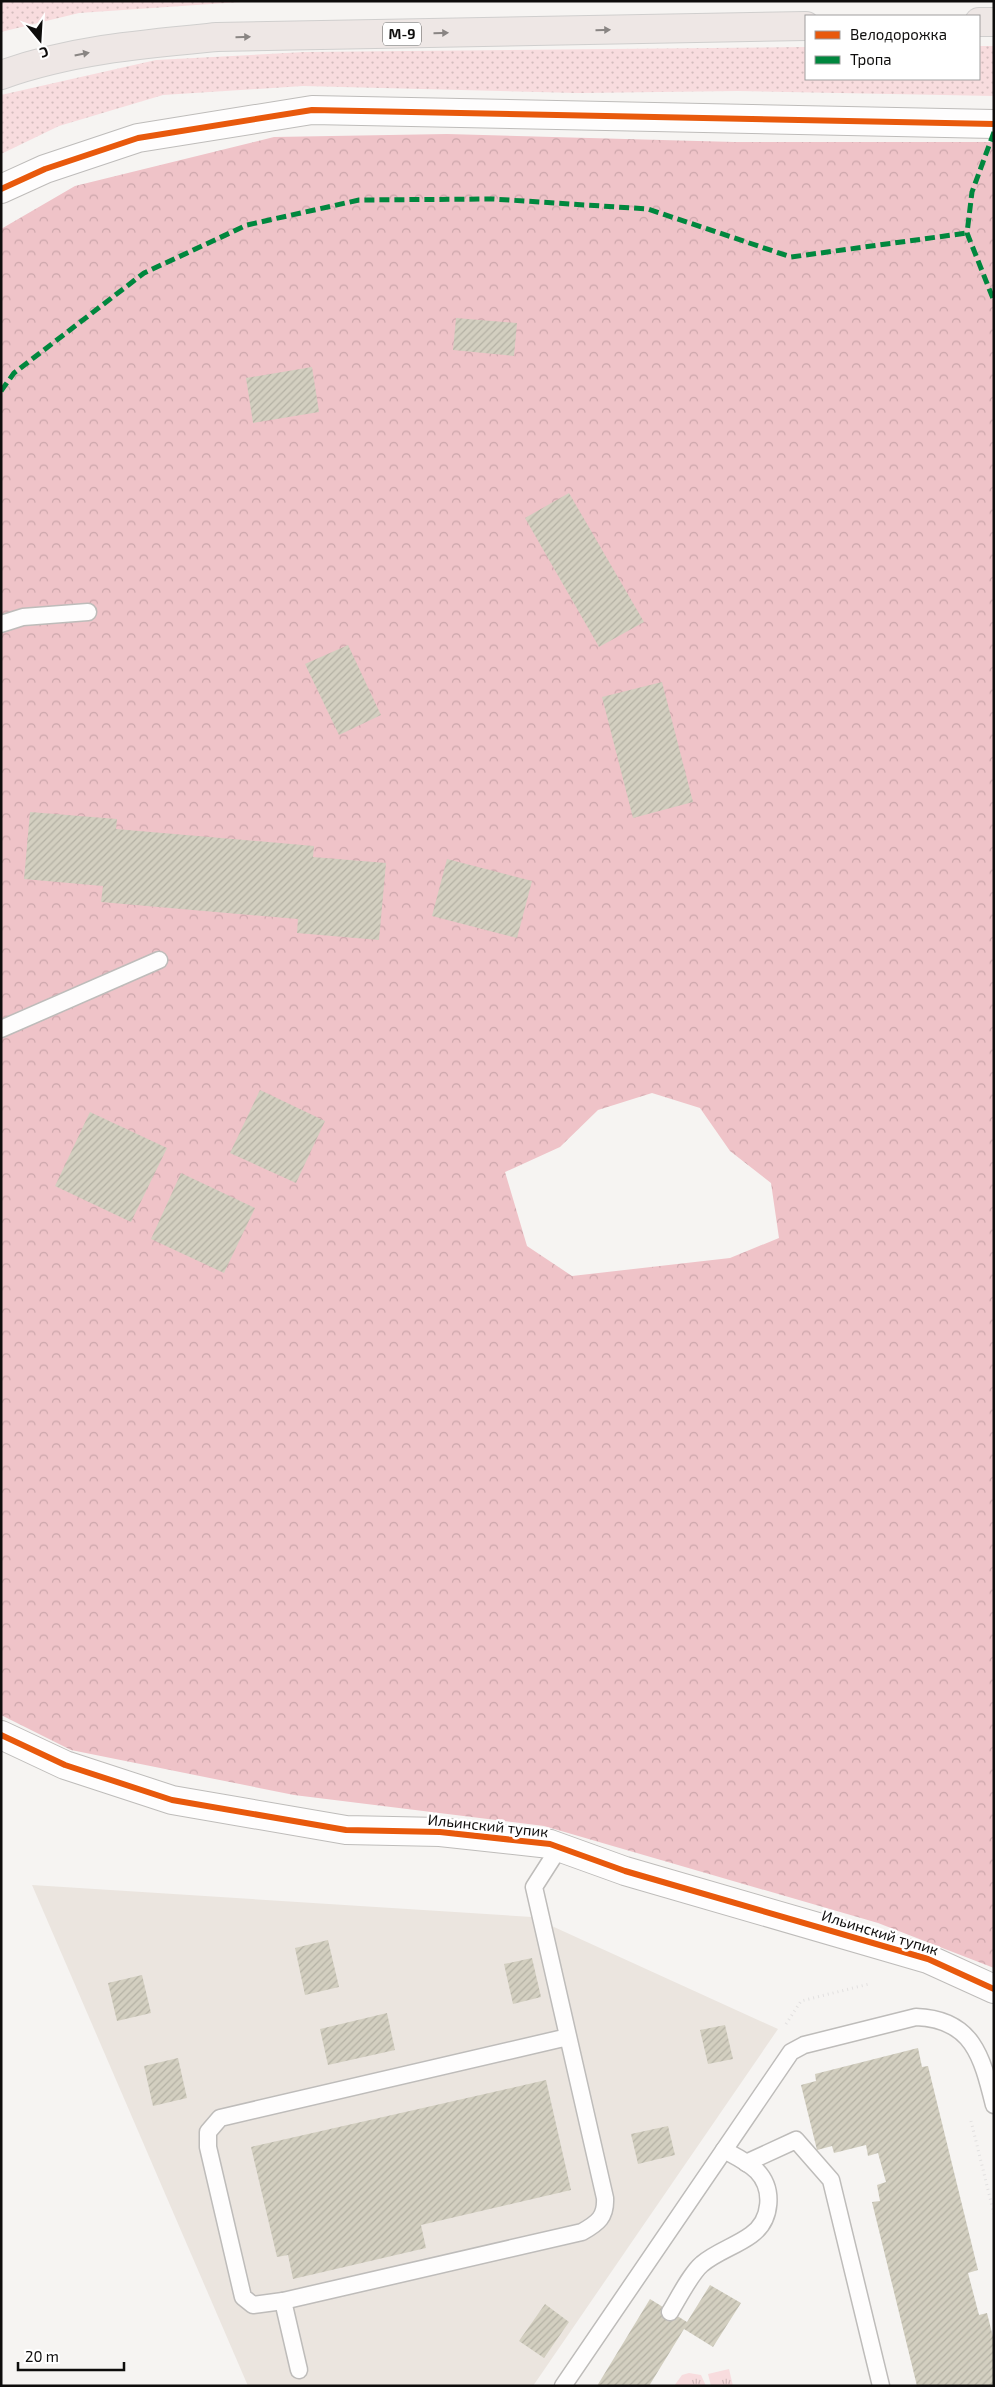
<svg xmlns="http://www.w3.org/2000/svg" width="995" height="2387" font-family="'Exo 2',sans-serif">
	<style>
		.built { fill: #ebe5df }
		.grass { fill: url(#grass-dots) }
		.forest { fill: url(#forest-crowns); fill-rule: evenodd }
		.park { fill: url(#park-tufts) }
		.building { fill: url(#building-hatch) }
		.lines { fill: none; stroke-linecap: round; stroke-linejoin: round }
		.service-casing { stroke: #bebcba; stroke-width: 19 }
		.minor-casing { stroke: #bebcba; stroke-width: 30 }
		.primary-casing { stroke: #d0cfce; stroke-width: 30 }
		.path { stroke: #e2e0e0; stroke-width: 3; stroke-dasharray: 1 4; stroke-linecap: butt }
		.service { stroke: #fefdfd; stroke-width: 16 }
		.minor { stroke: #fefdfd; stroke-width: 28 }
		.primary { stroke: #eee7e5; stroke-width: 28 }
		.quiet { stroke: #00873e; stroke-width: 5; stroke-dasharray: 10 5; stroke-linecap: butt }
		.cycleway-casing { stroke: #fff; stroke-width: 9 }
		.cycleway { stroke: #e8590c; stroke-width: 6 }
		.oneway { fill: #898583 }
		.labels { text-anchor: middle; stroke-width: 5; stroke-linejoin: round; paint-order: stroke }
		.shield { fill: #fff; stroke: #565655; stroke-width: 1 }
		.shield-label { font-size: 14px; font-weight: bold; fill: #0e0d0c }
		.street-label { font-size: 15px; fill: #0e0d0c; stroke: #fff }
	</style>
	<defs>
		<pattern id="grass-dots" width="8" height="8" patternUnits="userSpaceOnUse" patternTransform="scale(1.25)"><rect width="8" height="8" fill="#f8dcde"/><path d="M2 2h.1M6 6h.1" fill="none" stroke="#d3bcbd" stroke-width="1.8" stroke-linecap="round"/></pattern>
		<pattern id="forest-crowns" width="20" height="18" patternUnits="userSpaceOnUse" patternTransform="scale(1.25)"><rect width="20" height="18" fill="#efc3c8"/><path d="M2 6a3 3 0 1 1 6 0M12 15a3 3 0 1 1 6 0" fill="none" stroke="#cca6ab"/></pattern>
		<pattern id="park-tufts" width="24" height="20" patternUnits="userSpaceOnUse" patternTransform="scale(1.25)"><rect width="24" height="20" fill="#f8dcde"/><path d="M3 7l-1-3M5 7V3M7 7l1-3M15 17l-1-3M17 17v-4M19 17l1-3" fill="none" stroke="#d3bcbd"/></pattern>
		<pattern id="building-hatch" width="6" height="6" patternUnits="userSpaceOnUse" patternTransform="scale(1.25)"><rect width="6" height="6" fill="#d3cfc0"/><path d="M-1 1l2-2M0 6l6-6M5 7l2-2" fill="none" stroke="#b4b1a4"/></pattern>
	</defs>
	<rect width="100%" height="100%" fill="#f6f4f2"/>
	<path class="built" d="M32,1885L532,1917L778,2029L533,2386H248Z"/>
	<g class="grass">
		<path d="M1,1H255L79,13L1,32Z"/>
		<path d="M979,46H994V96L738,91L578,93L303,86L163,95L59,126L1,154V95L156,60L305,52L806,47V79H979Z"/>
	</g>
	<path class="forest" d="M447,134L734,142H994V1968L878,1923L544,1826L294,1795L71,1750L1,1715V229L75,186L274,137ZM652,1093L700,1108L730,1151L771,1183L779,1238L730,1258L572,1276L527,1246L505,1172L560,1147L598,1110Z"/>
	<g class="park">
		<path d="M729,2369L733,2386H711L708,2374Z"/>
		<path d="M689,2373L701,2375L706,2386H674L682,2375Z"/>
	</g>
	<g class="building">
		<path d="M456,318L517,323L514,356L453,350Z"/>
		<path d="M312,367L319,412L253,423L246,378Z"/>
		<path d="M569,493L644,622L599,647L525,518Z"/>
		<path d="M348,645L381,715L339,735L305,664Z"/>
		<path d="M662,682L693,802L633,818L602,697Z"/>
		<path d="M30,812L117,819L116,829L314,846L313,857L386,863L379,940L297,933L298,919L101,902L103,886L24,879Z"/>
		<path d="M447,859L532,881L517,938L432,916Z"/>
		<path d="M260,1090L325,1121L296,1183L230,1153Z"/>
		<path d="M90,1112L167,1148L131,1222L55,1186Z"/>
		<path d="M181,1173L255,1208L224,1273L151,1239Z"/>
		<path d="M328,1940L339,1987L305,1995L295,1948Z"/>
		<path d="M532,1958L541,1997L513,2004L504,1964Z"/>
		<path d="M142,1975L151,2013L117,2021L108,1983Z"/>
		<path d="M387,2013L395,2050L328,2065L320,2029Z"/>
		<path d="M725,2025L733,2059L708,2064L700,2030Z"/>
		<path d="M918,2048L922,2067L928,2066L978,2270L968,2273L979,2315L987,2313L994,2341V2386H917L872,2202L880,2201L877,2185L886,2182L878,2153L868,2156L866,2145L834,2153L832,2146L817,2150L801,2085L816,2081L815,2074Z"/>
		<path d="M178,2058L187,2098L153,2106L144,2066Z"/>
		<path d="M546,2080L571,2190L421,2225L426,2248L293,2279L288,2255L277,2257L251,2147Z"/>
		<path d="M668,2126L675,2155L638,2164L631,2134Z"/>
		<path d="M710,2285L741,2303L713,2347L684,2329L649,2386H597L650,2299L687,2322Z"/>
		<path d="M545,2304L569,2322L544,2358L519,2341Z"/>
	</g>
	<g class="lines">
		<g class="service-casing">
			<g id="service">
				<path d="M1,624L23,617L88,612"/>
				<path d="M1,1029L159,960"/>
				<path d="M559,1848L534,1887L605,2198C606,2217 598,2223 582,2232L283,2301L253,2305L243,2297L208,2147V2132L220,2118L568,2037"/>
				<path d="M746,2163L796,2140L831,2180L881,2386"/>
				<path d="M283,2301L299,2370"/>
				<path d="M670,2312C678,2299 691,2273 702,2264C716,2252 736,2246 751,2235C772,2220 774,2189 757,2171C748,2162 735,2156 724,2150"/>
				<path d="M563,2386L791,2052L804,2045L916,2017C973,2019 982,2057 994,2105"/>
			</g>
		</g>
		<g class="minor-casing">
			<g id="minor">
				<path d="M1,189L45,169L138,138L312,110L994,124"/>
				<path d="M1,1735L65,1765L172,1800L346,1830L440,1832L550,1844L625,1871L928,1959L994,1989"/>
			</g>
		</g>
		<g class="primary-casing">
			<g id="primary">
				<path d="M979,22H994"/>
				<path d="M1,75C71,50 143,44 217,37L806,26"/>
			</g>
		</g>
		<g class="path">
			<path d="M786,2024L801,2001L869,1984"/>
			<path d="M971,2121L994,2214"/>
		</g>
		<use href="#service" class="service"/>
		<use href="#minor" class="minor"/>
		<use href="#primary" class="primary"/>
		<g class="quiet">
			<path d="M994,132L972,192L967,233L994,301"/>
			<path d="M1,391L14,373L144,273L247,225L359,200L493,199L648,209L791,257L967,233"/>
		</g>
		<g class="cycleway-casing">
			<g id="cycleway">
				<path d="M1,189L45,169L138,138L312,110L994,124"/>
				<path d="M1,1735L65,1765L172,1800L346,1830L440,1832L550,1844L625,1871L928,1959L994,1989"/>
			</g>
		</g>
		<use href="#cycleway" class="cycleway"/>
	</g>
	<defs><path id="oneway-solid" d="M-6-.8H1V-3.2L6.5 0L1 3.2V.8H-6Z" transform="scale(1.25)"/></defs>
	<g class="oneway">
		<use href="#oneway-solid" transform="translate(603 30) rotate(-1)"/>
		<use href="#oneway-solid" transform="translate(441 33) rotate(-1)"/>
		<use href="#oneway-solid" transform="translate(243 37) rotate(-1)"/>
		<use href="#oneway-solid" transform="translate(82 54) rotate(-11)"/>
	</g>
	<g class="labels">
		<rect class="shield" x="383" y="22.5" width="38" height="23" rx="4"/>
		<g class="shield-label">
			<text x="402" y="39">М-9</text>
		</g>
		<g class="street-label">
			<text transform="translate(488 1826) rotate(6)" y="5">Ильинский тупик</text>
			<text transform="translate(880 1933) rotate(17)" y="5">Ильинский тупик</text>
		</g>
	</g>
	<rect width="995" height="2387" fill="none" stroke="#0e0d0c" stroke-width="5"/>
	<rect x="805" y="15" width="175" height="65" fill="#ffffff" stroke="#9f9e9e"/>
	<rect x="815" y="31" width="25" height="8" fill="#e8590c" stroke="#9f9e9e"/>
	<text x="850" y="40" font-size="15" fill="#0e0d0c">Велодорожка</text>
	<rect x="815" y="56" width="25" height="8" fill="#00873e" stroke="#9f9e9e"/>
	<text x="850" y="65" font-size="15" fill="#0e0d0c">Тропа</text>
	<g transform="translate(40 40) rotate(162)" stroke="#ffffff" stroke-width="4" paint-order="stroke">
	<path d="M0-4L9 19L0 12L-9 19Z" fill="#0e0d0c"/>
	<text y="-8" font-size="14" font-weight="bold" text-anchor="middle" fill="#0e0d0c">С</text>
	</g>
	<path d="M18 2362v8h106v-8" fill="none" stroke="#0e0d0c" stroke-width="2.5"/>
	<text x="25" y="2362" font-size="15" fill="#0e0d0c" stroke="#ffffff" stroke-width="4" paint-order="stroke">20 m</text>
</svg>
